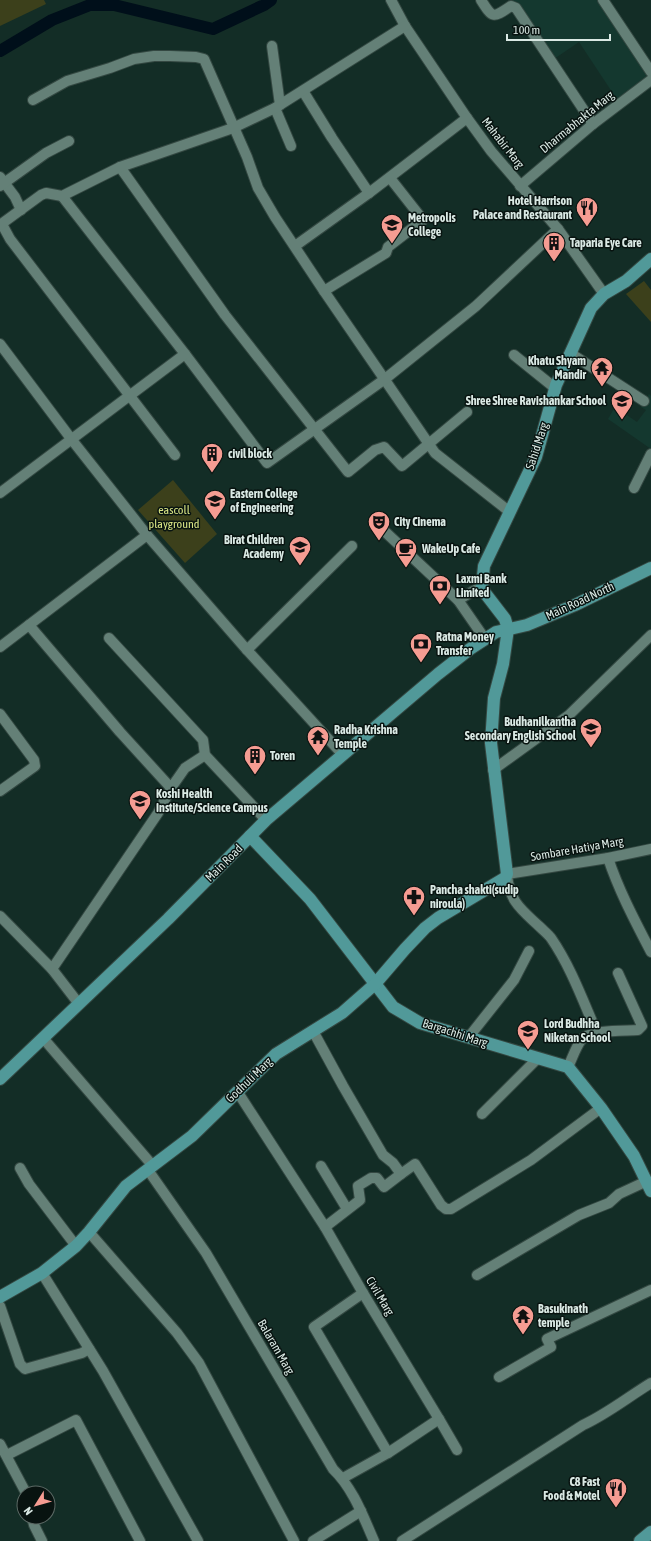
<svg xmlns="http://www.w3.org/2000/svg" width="651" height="1541" font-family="'Asap Condensed',sans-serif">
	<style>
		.built { fill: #14382f }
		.green { fill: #3c401b }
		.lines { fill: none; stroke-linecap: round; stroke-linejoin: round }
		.river { stroke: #000f1a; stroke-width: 12 }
		.minor-casing { stroke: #344842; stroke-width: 12 }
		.major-casing { stroke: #344842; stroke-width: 14 }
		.minor { stroke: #648077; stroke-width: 10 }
		.major { stroke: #519999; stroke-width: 12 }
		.labels { text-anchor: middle; stroke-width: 3; stroke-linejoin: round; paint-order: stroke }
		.street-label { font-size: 12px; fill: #dae9e4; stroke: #081310 }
		.poi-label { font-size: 12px; font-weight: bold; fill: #dae9e4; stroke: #081310; text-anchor: start }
		.park-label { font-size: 12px; fill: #dbe685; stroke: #081310 }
	</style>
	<rect width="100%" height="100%" fill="#132d26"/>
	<g class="built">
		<path d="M512,0H603L651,80L620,104L579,42L551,61Z"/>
		<path d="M649,394L651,396V449L608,419L615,407L637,422L646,410L641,407Z"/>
	</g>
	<g class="green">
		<path d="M0,0H44L46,4L0,26Z"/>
		<path d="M644,281L651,290V322L626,294Z"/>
		<path d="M173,480L217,534L185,563L138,510Z"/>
	</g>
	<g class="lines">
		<path class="river" d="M0,51L52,20L90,5H114L213,29L264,5L271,0"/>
		<g class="minor-casing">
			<g id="minor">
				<path d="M391,0L405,26L467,118L491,151L558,229L604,294"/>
				<path d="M481,0C493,19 493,18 511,6L516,8L593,124"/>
				<path d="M603,0L651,72"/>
				<path d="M272,46L280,105"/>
				<path d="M303,91L332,138L369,193"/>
				<path d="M33,100L67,81L110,68L134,59L154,56H170L196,57L204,59L247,157L258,188L275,217L324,291L435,453L510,512"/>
				<path d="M275,108L291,146"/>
				<path d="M120,167L225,315L348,472L375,450L384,447L402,466L467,412"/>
				<path d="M0,177L15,197L21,210"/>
				<path d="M0,186L46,153L69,141"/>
				<path d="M520,186L593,124L651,80"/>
				<path d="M62,196L185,354L267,463L385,379L476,306L558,229"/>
				<path d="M2,224L10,239L175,455"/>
				<path d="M0,225L41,195L46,193L62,196L120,167L233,128L275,108L405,26"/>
				<path d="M295,246L369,193L467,118"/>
				<path d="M324,291L386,253L388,247L423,220L390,178"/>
				<path d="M0,344L72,440L147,535L247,650L343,755"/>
				<path d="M570,353L644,401"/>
				<path d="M514,355L555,388"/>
				<path d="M634,488L651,454"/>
				<path d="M0,493L185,354"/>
				<path d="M380,527L458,600L482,586"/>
				<path d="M458,600L485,639"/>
				<path d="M29,625L120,732L171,788"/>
				<path d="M109,638L203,740L205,755L266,820"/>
				<path d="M0,647L147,535"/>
				<path d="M247,650L352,546"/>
				<path d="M0,714L34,760L35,766L0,791"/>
				<path d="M493,770L569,715L651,635"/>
				<path d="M608,858C619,891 635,921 651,952"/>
				<path d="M0,916L52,969L79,1004"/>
				<path d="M52,969L158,813L171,788L185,768L205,755"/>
				<path d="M313,1031L343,1086L383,1155L393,1163L401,1174L415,1164L441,1205L446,1209H451L531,1160L601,1108"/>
				<path d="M597,1033C583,1001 571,967 551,938C548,934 544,931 540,927C522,910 509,902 507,874L608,858L651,849"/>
				<path d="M43,1038L153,1166"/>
				<path d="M468,1038L514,980L529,951"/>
				<path d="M568,1067C572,1059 576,1046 582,1039C592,1029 625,1031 638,1030L642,1026L618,973"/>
				<path d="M237,1091L325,1227L363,1293L439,1419L388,1453L343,1478"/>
				<path d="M482,1114L537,1059"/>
				<path d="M321,1166L347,1209"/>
				<path d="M20,1168L29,1184L76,1246"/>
				<path d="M148,1170L206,1253L333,1469C353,1488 363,1516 374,1541"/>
				<path d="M325,1227L360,1200L358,1186L371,1178H377L384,1187L401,1174"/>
				<path d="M89,1232L177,1333L199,1363L294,1541"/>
				<path d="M42,1273L103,1371L198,1541"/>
				<path d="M477,1275L579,1215L609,1203L619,1194L647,1181"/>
				<path d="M363,1293L314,1327L388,1453"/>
				<path d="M0,1306L20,1364L25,1369L82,1353L89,1349"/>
				<path d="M499,1377L551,1347L547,1339L651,1290"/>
				<path d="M439,1419L457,1450"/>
				<path d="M0,1444L26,1493"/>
				<path d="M7,1455L76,1420L140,1541"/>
				<path d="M32,1517L34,1525L42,1541"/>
				<path d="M313,1541L361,1511"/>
				<path d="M402,1541L583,1425C607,1414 628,1397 651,1383"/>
			</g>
		</g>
		<g class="major-casing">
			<g id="major">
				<path d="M250,836L310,899L393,1007L420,1023L568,1067L601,1108L634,1156L651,1191"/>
				<path d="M0,1079L168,919L266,820L438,674L470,649L496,632L527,625L575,605L651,568"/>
				<path d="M0,1297L42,1273L76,1246L89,1232L126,1186L192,1136L276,1054L342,1013L375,984L405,949L425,928L438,918L505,878L507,874L491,743L494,698L503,664L508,629L505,619L485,593L482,586L484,566L536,457L556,385L591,308L604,294L626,281L651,259"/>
				<path d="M640,1541L651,1532"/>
			</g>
		</g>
		<use href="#minor" class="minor"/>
		<use href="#major" class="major"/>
	</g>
	<defs>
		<g id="restaurant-pin" transform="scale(1.15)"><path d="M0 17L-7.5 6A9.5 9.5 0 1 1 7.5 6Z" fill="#f59c92" stroke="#081310"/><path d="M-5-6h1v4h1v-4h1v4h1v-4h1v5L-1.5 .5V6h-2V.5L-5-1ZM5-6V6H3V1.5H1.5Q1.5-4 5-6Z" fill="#111"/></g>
		<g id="school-pin" transform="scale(1.15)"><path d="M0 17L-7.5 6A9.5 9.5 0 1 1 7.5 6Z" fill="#f59c92" stroke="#081310"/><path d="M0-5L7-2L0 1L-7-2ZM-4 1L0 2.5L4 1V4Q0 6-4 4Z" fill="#111"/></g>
		<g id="building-pin" transform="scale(1.15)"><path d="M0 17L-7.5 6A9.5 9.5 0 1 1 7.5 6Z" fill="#f59c92" stroke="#081310"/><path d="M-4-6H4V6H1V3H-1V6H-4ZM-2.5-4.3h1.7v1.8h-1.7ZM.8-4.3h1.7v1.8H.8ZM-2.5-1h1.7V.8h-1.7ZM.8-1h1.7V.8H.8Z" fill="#111"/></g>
		<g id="temple-pin" transform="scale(1.15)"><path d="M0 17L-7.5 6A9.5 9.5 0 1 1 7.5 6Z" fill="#f59c92" stroke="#081310"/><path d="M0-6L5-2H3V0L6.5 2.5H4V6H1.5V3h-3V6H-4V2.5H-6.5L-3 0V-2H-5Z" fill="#111"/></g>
		<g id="theatre-pin" transform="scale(1.15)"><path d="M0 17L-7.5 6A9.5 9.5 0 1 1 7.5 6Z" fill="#f59c92" stroke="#081310"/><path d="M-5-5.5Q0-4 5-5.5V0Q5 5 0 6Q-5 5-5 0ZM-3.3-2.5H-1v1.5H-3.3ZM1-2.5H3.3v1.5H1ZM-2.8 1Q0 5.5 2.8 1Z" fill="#111"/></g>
		<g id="cafe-pin" transform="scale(1.15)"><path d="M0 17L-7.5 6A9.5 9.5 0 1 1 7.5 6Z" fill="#f59c92" stroke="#081310"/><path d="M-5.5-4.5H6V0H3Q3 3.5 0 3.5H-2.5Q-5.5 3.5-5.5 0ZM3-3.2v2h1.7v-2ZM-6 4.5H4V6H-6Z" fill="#111"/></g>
		<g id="bank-pin" transform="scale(1.15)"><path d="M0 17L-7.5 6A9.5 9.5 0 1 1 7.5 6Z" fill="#f59c92" stroke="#081310"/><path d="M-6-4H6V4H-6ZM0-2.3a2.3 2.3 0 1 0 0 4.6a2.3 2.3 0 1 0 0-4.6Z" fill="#111"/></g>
		<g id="pharmacy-pin" transform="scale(1.15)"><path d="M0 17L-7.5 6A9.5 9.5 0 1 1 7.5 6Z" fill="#f59c92" stroke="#081310"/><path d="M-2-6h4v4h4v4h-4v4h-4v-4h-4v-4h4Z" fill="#111"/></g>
	</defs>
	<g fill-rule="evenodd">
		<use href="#restaurant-pin" x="587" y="208"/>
		<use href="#school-pin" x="392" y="225"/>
		<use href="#building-pin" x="554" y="243"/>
		<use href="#temple-pin" x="602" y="368"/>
		<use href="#school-pin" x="622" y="401"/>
		<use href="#building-pin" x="212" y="454"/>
		<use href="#school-pin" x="215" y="501"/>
		<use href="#theatre-pin" x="379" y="522"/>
		<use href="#school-pin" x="300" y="547"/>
		<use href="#cafe-pin" x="406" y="549"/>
		<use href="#bank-pin" x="440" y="586"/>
		<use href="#bank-pin" x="421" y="644"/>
		<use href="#school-pin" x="591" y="729"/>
		<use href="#temple-pin" x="318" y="737"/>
		<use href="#building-pin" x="255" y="756"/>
		<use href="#school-pin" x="140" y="801"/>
		<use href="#pharmacy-pin" x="414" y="897"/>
		<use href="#school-pin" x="528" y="1031"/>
		<use href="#temple-pin" x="523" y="1316"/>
		<use href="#restaurant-pin" x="616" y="1489"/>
	</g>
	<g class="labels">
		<g class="street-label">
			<text transform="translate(577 122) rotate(-39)" y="4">Dharmabhakta Marg</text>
			<text transform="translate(503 143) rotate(52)" y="4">Mahabir Marg</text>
			<text transform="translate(537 446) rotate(-72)" y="4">Sahid Marg</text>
			<text transform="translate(580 601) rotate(-25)" y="4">Main Road North</text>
			<text transform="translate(577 849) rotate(-10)" y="4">Sombare Hatiya Marg</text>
			<text transform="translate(224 863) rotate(-45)" y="4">Main Road</text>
			<text transform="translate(455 1033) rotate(18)" y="4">Bargachhi Marg</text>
			<text transform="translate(249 1080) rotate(-44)" y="4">Godhuli Marg</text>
			<text transform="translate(380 1296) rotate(59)" y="4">Civil Marg</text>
			<text transform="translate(276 1347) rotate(60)" y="4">Balaram Marg</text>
		</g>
		<g class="poi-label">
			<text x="572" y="205" text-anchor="end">Hotel Harrison<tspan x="572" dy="14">Palace and Restaurant</tspan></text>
			<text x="408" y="222">Metropolis<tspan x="408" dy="14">College</tspan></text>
			<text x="570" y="247">Taparia Eye Care</text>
			<text x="586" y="365" text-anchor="end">Khatu Shyam<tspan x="586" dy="14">Mandir</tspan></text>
			<text x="606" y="405" text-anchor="end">Shree Shree Ravishankar School</text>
			<text x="228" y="458">civil block</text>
			<text x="230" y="498">Eastern College<tspan x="230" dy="14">of Engineering</tspan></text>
			<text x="394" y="526">City Cinema</text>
			<text x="284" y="544" text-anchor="end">Birat Children<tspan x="284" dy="14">Academy</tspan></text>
			<text x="422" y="553">WakeUp Cafe</text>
			<text x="456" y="583">Laxmi Bank<tspan x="456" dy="14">Limited</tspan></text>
			<text x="436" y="641">Ratna Money<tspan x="436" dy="14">Transfer</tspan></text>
			<text x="576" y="726" text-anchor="end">Budhanilkantha<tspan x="576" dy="14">Secondary English School</tspan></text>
			<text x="334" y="734">Radha Krishna<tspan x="334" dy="14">Temple</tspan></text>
			<text x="270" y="760">Toren</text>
			<text x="156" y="798">Koshi Health<tspan x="156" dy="14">Institute/Science Campus</tspan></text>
			<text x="430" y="894">Pancha shakti(sudip<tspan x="430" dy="14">niroula)</tspan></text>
			<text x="544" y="1028">Lord Budhha<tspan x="544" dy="14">Niketan School</tspan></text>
			<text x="538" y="1313">Basukinath<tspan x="538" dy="14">temple</tspan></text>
			<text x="600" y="1486" text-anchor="end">C8 Fast<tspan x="600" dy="14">Food &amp; Motel</tspan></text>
		</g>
		<g class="park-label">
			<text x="174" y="514">eascoll<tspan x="174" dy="14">playground</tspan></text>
		</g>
	</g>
	<g transform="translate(36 1505) rotate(233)"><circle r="19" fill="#081310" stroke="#5c6965"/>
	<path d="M0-3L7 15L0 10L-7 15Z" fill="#f59c92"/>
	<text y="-6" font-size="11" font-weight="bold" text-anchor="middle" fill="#dae9e4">N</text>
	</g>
	<path d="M507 34v6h103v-6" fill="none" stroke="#dae9e4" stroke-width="2"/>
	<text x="513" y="34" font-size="12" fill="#dae9e4" stroke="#081310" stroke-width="3" paint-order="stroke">100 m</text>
</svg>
